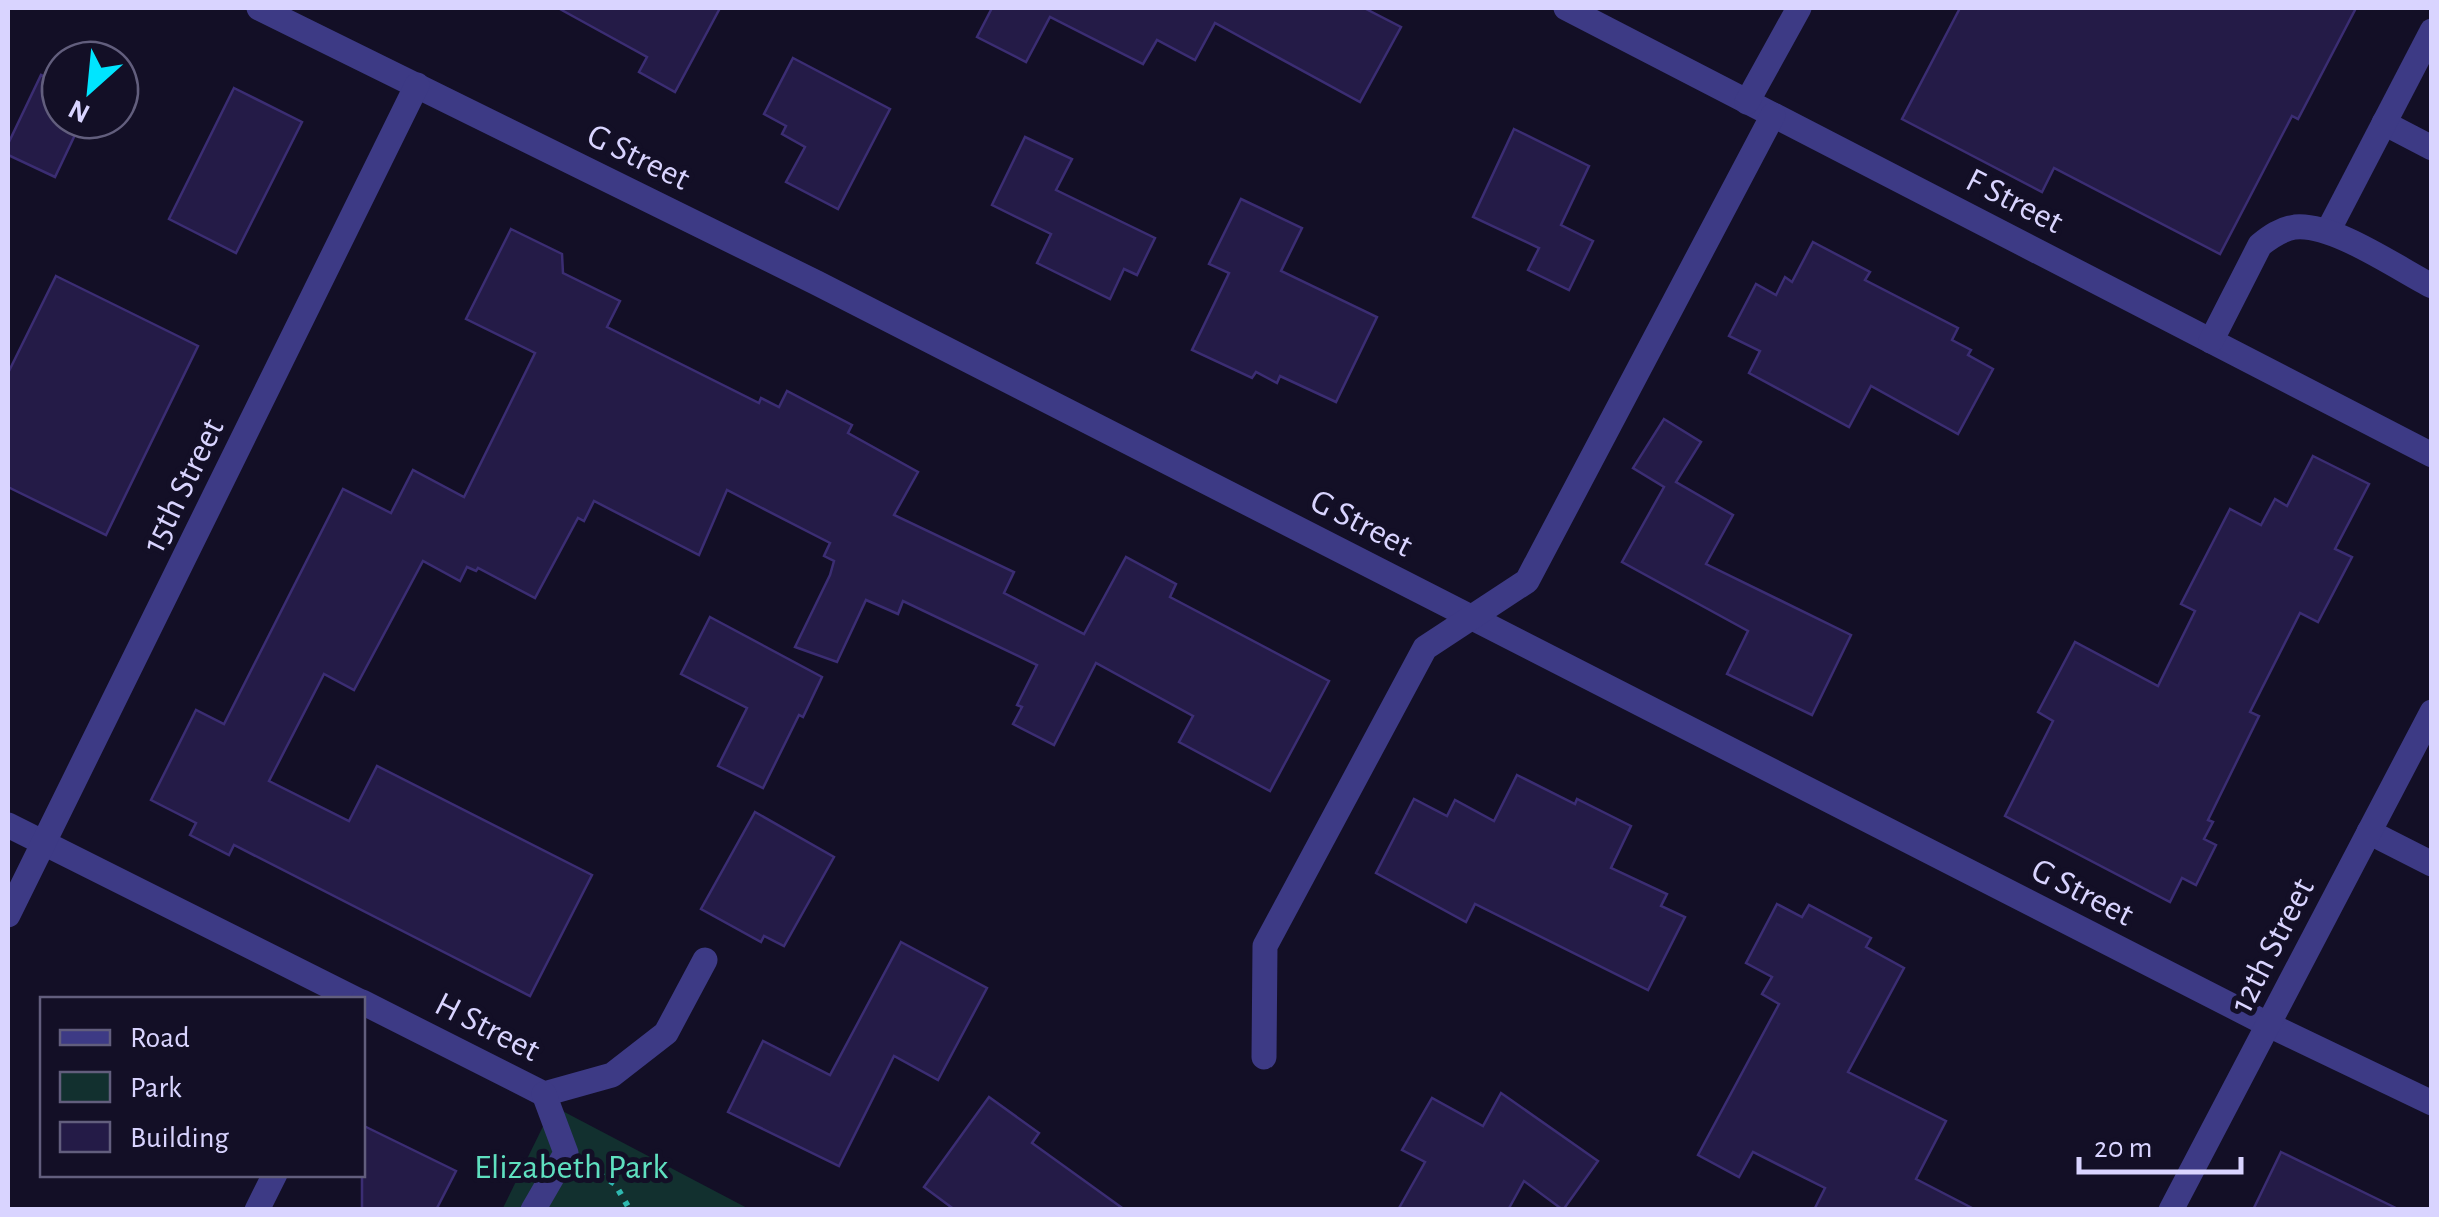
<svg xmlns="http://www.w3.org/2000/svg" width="2439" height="1217" font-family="'Alegreya Sans',sans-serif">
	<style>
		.green { fill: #12302f }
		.building { fill: #241b47; stroke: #3b2d73; stroke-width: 2.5 }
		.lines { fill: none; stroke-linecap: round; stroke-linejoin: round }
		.path { stroke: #2fb8b0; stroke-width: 6; stroke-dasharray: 5 8; stroke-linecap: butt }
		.minor { stroke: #3d3a85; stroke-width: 25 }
		.labels { text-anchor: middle; stroke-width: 10; stroke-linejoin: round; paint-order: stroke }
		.street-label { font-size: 35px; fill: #d9d4ff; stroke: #130f26 }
		.park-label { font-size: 35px; fill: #5fe0c0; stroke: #130f26 }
	</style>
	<rect width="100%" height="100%" fill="#130f26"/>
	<path class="green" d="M553,1106L749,1209L502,1210Z"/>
	<g class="building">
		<path d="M558,8H720L675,92L639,72L647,57Z"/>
		<path d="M992,8H1364L1401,27L1360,102L1215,23L1195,60L1157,40L1143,64L1050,17L1026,62L977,37Z"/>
		<path d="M1960,8H2356L2298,119L2292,116L2220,254L2054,168L2042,192L1902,119Z"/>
		<path d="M793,58L890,109L838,209L786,182L805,147L782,134L786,126L764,114Z"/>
		<path d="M41,75L60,84V120H82L55,177L8,155V144Z"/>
		<path d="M234,88L302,122L236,253L169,219Z"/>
		<path d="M1514,129L1589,166L1561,225L1593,241L1569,290L1528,270L1539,248L1473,217Z"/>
		<path d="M1025,137L1072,159L1056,190L1155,238L1137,275L1124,269L1110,299L1037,263L1051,234L992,205Z"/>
		<path d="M1241,199L1302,228L1281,271L1377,317L1336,402L1280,376L1277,383L1256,372L1252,378L1192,350L1229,273L1209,264Z"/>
		<path d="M511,229L562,254L563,273L620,301L607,327L759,403L761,398L779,407L787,391L852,425L848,433L918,472L894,515L1014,572L1004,593L1084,634L1126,557L1176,584L1170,597L1329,681L1270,791L1179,742L1193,716L1096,663L1054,745L1013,724L1022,707L1017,705L1037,665L903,601L898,614L866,600L837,662L795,647L830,575L834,561L824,556L830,543L727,490L699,555L594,501L584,521L578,518L535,598L478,568L476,571L467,567L460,581L423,561L354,690L324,674L269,781L349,821L377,766L592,875L530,996L234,845L229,855L190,835L196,823L151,800L196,710L224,724L343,489L391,513L413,470L464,497L535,353L466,319Z"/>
		<path d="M1813,242L1870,272L1865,280L1958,328L1952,340L1971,350L1968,355L1993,369L1958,434L1871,386L1849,427L1749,373L1760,351L1729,336L1756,284L1776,295L1785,277L1792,282Z"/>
		<path d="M56,276L198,346L106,535L8,487V373Z"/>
		<path d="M1664,419L1701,442L1676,482L1733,515L1706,564L1851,635L1812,715L1727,674L1748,631L1622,562L1664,487L1633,468Z"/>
		<path d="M2313,456L2369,484L2335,549L2352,557L2318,622L2300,613L2250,712L2259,716L2208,820L2213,822L2204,839L2216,845L2196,885L2182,878L2170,902L2005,816L2053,721L2038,712L2075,642L2158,686L2195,611L2181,604L2230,509L2261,525L2275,499L2287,506Z"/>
		<path d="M710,617L822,677L803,717L799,715L763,788L718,766L747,708L681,674Z"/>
		<path d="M1517,775L1575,804L1577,799L1631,826L1611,868L1667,894L1661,906L1685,917L1648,990L1475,904L1466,922L1376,873L1414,799L1447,816L1455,800L1494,821Z"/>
		<path d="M755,812L834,857L784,946L764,936L761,942L701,909Z"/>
		<path d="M1777,904L1802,917L1809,905L1871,938L1866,947L1904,968L1848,1072L1946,1121L1916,1179L1976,1210H1814L1825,1188L1753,1152L1739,1177L1698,1155L1779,1004L1762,994L1772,977L1746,963Z"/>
		<path d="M901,942L987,988L938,1080L894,1056L839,1166L728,1112L763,1041L830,1075Z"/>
		<path d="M1501,1093L1598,1161L1563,1210L1524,1181L1508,1210H1398L1425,1162L1402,1150L1432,1098L1483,1126Z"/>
		<path d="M989,1097L1039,1133L1032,1143L1125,1210H955L924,1187Z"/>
		<path d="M362,1125L456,1171L436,1210H362Z"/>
		<path d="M2281,1152L2400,1210H2253Z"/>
	</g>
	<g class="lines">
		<path class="path" d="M599,1174L615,1184L630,1210"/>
		<g class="minor">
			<path d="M259,8L817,283L2269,1025L2432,1103"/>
			<path d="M1566,8L2432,455"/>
			<path d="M1747,102L1799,8"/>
			<path d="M2384,123L2432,148"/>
			<path d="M2328,231L2432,31"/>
			<path d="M2211,341L2260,245C2270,237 2281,229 2295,227C2333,223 2397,268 2432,286"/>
			<path d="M8,825L357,1000"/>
			<path d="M2369,832L2432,864"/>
			<path d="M8,915L417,85"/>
			<path d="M362,1002L544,1094L612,1075L666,1033L705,960"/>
			<path d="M1264,1057L1265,946L1425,648L1527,581L1773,115"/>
			<path d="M257,1210L275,1174"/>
			<path d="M533,1210L566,1153L544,1094"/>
			<path d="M2171,1210L2432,712"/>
		</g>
	</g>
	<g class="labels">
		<g class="street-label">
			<text transform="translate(639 156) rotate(26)" y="12">G Street</text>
			<text transform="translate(2015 200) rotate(27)" y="12">F Street</text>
			<text transform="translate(182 485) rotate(-64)" y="12">15th Street</text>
			<text transform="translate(1362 522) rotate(27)" y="12">G Street</text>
			<text transform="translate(2083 891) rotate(27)" y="12">G Street</text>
			<text transform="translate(2271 945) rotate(-63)" y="12">12th Street</text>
			<text transform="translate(488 1026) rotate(27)" y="12">H Street</text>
		</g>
		<g class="park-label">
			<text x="571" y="1178">Elizabeth Park</text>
		</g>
	</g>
	<rect width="2439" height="1217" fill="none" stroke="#d9d4ff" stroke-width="20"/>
	<rect x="40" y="997" width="325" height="180" fill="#130f26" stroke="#625e7d" stroke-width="2.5"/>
	<rect x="60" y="1030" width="50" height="15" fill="#3d3a85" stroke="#625e7d" stroke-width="2.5"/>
	<text x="130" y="1047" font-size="30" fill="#d9d4ff">Road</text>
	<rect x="60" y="1072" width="50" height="30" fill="#12302f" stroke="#625e7d" stroke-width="2.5"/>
	<text x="130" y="1097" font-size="30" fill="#d9d4ff">Park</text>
	<rect x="60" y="1122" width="50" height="30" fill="#241b47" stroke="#625e7d" stroke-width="2.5"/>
	<text x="130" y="1147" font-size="30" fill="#d9d4ff">Building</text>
	<g transform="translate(90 90) rotate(207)"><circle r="48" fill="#130f26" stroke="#625e7d" stroke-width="2.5"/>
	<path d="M0-8L18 38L0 25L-18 38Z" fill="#00e5ff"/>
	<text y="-15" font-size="28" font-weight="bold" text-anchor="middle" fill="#d9d4ff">N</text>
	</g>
	<path d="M2079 1157v15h162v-15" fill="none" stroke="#d9d4ff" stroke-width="5"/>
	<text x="2094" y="1157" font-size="30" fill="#d9d4ff" stroke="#130f26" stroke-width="8" paint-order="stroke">20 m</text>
</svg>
